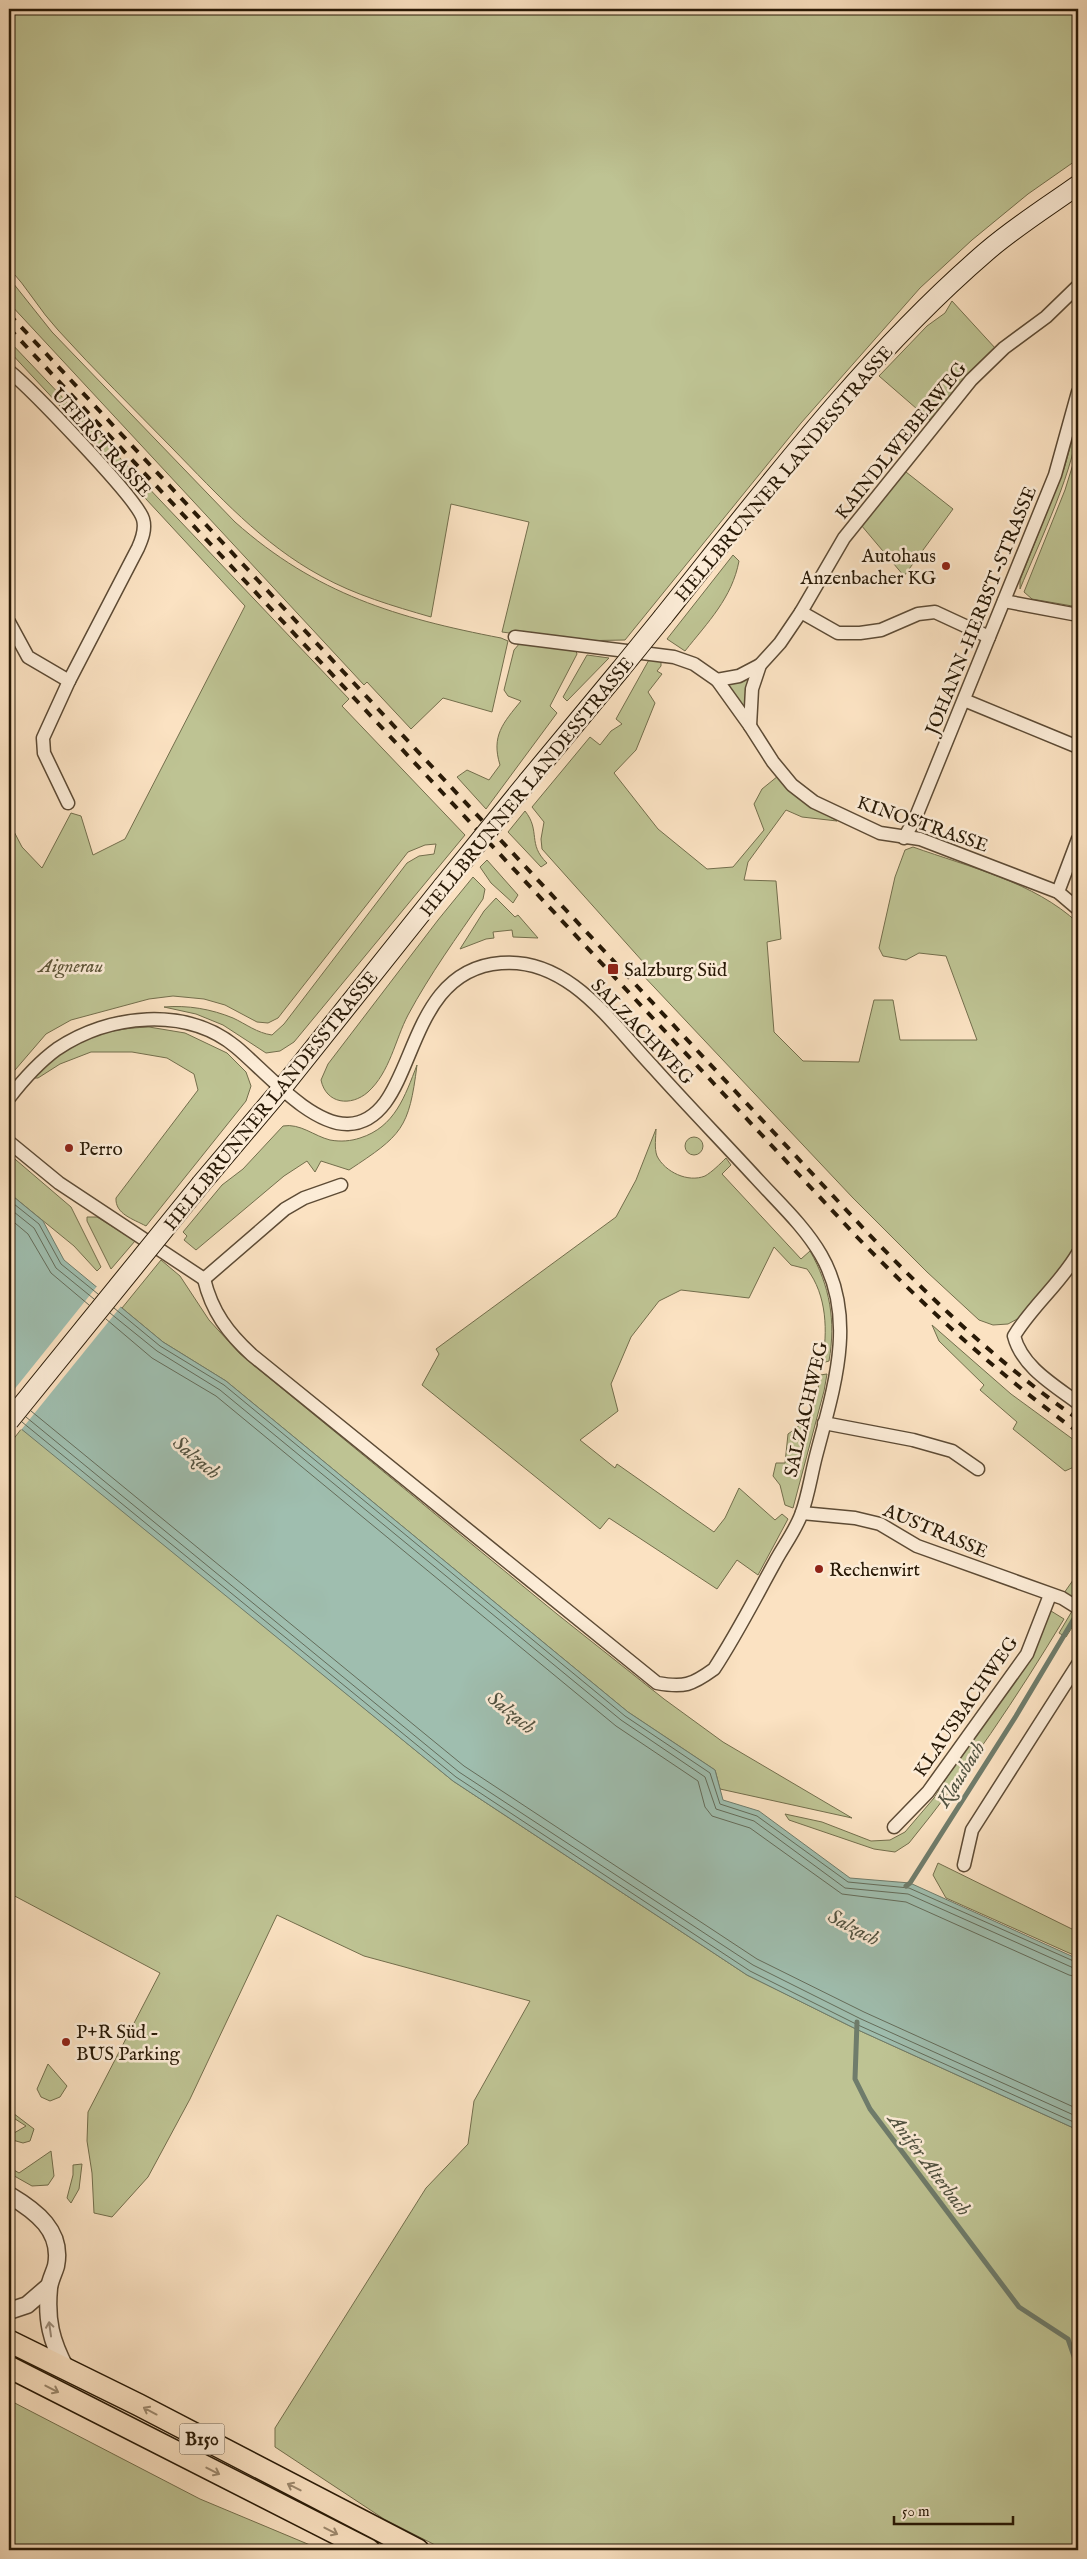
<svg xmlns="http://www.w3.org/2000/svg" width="1087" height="2559" font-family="'IM FELL English',serif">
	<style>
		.green { fill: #bec393; stroke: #736e4c }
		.water { fill: #9fbeaf; stroke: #6f7c6b }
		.pier { fill: #fbe2c2 }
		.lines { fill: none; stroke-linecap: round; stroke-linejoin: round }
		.shore { stroke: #646c5a; stroke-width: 1 }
		.stream { stroke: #6f7c6b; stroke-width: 5 }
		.minor-casing { stroke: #5d4b35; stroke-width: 15 }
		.tertiary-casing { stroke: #5d4b35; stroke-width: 19 }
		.secondary-casing { stroke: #281906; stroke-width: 21 }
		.primary-casing { stroke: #281906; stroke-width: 24 }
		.minor { stroke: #fcecd7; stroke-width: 12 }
		.tertiary { stroke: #fcecd7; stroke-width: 16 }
		.secondary { stroke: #fcecd7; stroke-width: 19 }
		.primary { stroke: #fbe2c2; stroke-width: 21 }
		.rail { stroke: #281906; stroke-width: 4; stroke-dasharray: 9 9; stroke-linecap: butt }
		.secondary-bridge-casing { stroke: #281906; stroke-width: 21; stroke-linecap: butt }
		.secondary-bridge { stroke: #fcecd7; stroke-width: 19 }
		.oneway { stroke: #9d8d79 }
		.oneway2 { stroke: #9c886d }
		.poi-dot { fill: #8f2418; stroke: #fcecd7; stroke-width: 2 }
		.labels { text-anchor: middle; stroke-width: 5; stroke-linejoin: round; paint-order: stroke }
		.shield { fill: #fcecd7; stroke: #685845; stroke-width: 1 }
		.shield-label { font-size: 18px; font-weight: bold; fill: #281906 }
		.street-label { font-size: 19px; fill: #281906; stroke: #fcecd7 }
		.poi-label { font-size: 19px; fill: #281906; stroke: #fcecd7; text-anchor: start }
		.park-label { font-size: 19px; font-style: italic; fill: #5c5437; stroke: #fcecd7 }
		.water-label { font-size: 20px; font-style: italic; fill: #525341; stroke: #fcecd7 }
	</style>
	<rect width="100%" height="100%" fill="#fbe2c2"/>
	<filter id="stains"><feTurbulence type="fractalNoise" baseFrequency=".004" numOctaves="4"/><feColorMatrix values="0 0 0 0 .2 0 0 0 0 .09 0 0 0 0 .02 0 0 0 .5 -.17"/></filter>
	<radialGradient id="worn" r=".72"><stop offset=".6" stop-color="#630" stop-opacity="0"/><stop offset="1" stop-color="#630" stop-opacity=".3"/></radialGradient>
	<g class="green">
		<path d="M9,9H1078V159L1028,194L972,240L920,288L801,423L625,640L569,641L502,632L529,522L451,504L431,617C393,606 355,595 321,576C262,544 218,495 172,448C134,409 95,371 58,330C40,311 27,287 9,268Z"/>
		<path d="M9,278L52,332L235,522C316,594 397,618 501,638L508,641L492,712L443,698L411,729L367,682L364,685L9,303Z"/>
		<path d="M952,301L996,349L932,422L879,376L927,326L945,313Z"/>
		<path d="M9,341L349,699L342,706L465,835L294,1042L280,1051L266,1053L223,1025L196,1014L164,1007C188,1005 211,1009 233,1018C246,1024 257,1033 272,1035L284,1024L407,863L419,856L434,854L436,844L425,845L408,852L278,1018L268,1023L257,1022L225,1005L204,999L173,996L149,999L71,1020L46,1034L9,1077V822L22,847L42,868L71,813L81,816L93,855L125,839L245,606L9,351Z"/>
		<path d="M1078,419C1078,463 1038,545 1020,589V580L1064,469Z"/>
		<path d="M1078,448V607L1032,599L1024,592L1065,490Z"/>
		<path d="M906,472L953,509L904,576L861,525Z"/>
		<path d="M733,555L739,561C732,598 708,622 685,651L667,639Z"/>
		<path d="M520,643L575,648L577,654L550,706L557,713L486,809L457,777L467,770L489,780L500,765C491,736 503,723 521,701L508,696L504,690L514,650Z"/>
		<path d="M587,655L609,658L567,701L563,697Z"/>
		<path d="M650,658L661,660V666L657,671L662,674L648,692L655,703L636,750L614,773L658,829L707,869L733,867L764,830L754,804L762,789L778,776L815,808L837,821L802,817L786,810L748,862L744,880L776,881L781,939L767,942L774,1032L803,1061L859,1062L874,1000H893L900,1040H977L946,956L919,953L906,960L883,956L879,948L895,877L905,850L913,847C969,867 1034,882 1078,923V1243L1069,1258L1021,1317L1008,1324L993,1325L979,1320L927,1272L853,1198L638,970L644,963L542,849L541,839L544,822L532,807L590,737L600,745L611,731L622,724L616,719Z"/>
		<path d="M751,676L745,709L726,683Z"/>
		<path d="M525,811C541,831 527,844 547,863L541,867L508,832Z"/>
		<path d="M487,860L518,895L513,903L491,883L480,867Z"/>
		<path d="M473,877L485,889L483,899C457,937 430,974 408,1015C395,1040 390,1072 368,1092C351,1107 326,1104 321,1080L328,1064L438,920Z"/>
		<path d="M496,898L515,917L518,915L538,938L513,937L512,930L493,932L494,938L486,939L460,949L484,911Z"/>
		<path d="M149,1027L185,1033L227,1053L246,1072L251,1086L246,1101L146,1226C133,1219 115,1214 116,1198L198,1090L194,1074L167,1058L132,1052H91L60,1064L38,1078H33C69,1041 99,1029 149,1027Z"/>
		<path d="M417,1065C409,1129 402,1135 349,1170L321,1161L315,1172L307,1161L284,1176L196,1250L184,1240L187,1236L183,1232L222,1185L243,1169L283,1126C300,1123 314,1136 330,1140C341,1142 351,1141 360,1138C395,1127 405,1096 417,1065Z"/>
		<path d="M656,1129C656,1137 654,1148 657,1156C665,1172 688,1183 705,1176C712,1172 720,1164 726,1158L731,1165L722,1174L801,1259L810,1251C830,1286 836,1321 829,1361L822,1363C828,1332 827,1295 807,1269L791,1265L774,1247L749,1298L681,1290L659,1301L631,1337L611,1384L618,1411L580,1440L615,1468L617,1464L714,1532L725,1518L739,1488L775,1520L782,1514L788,1519L758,1575L737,1560L717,1589L609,1518L600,1529L422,1385L439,1354L436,1349L616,1217L636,1180Z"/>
		<circle cx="694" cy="1146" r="9"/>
		<path d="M9,1154L71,1207L101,1267L97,1271L74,1246L9,1193Z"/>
		<path d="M87,1217H97L135,1241L111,1269L87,1221Z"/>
		<path d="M161,1260L180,1276L209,1320L240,1354L557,1614L664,1699L723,1742L852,1818L720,1789L715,1770L628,1712L226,1381L163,1342L122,1308Z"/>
		<path d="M932,1325L1011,1394L1078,1443V1469L1074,1467L1065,1471L1013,1429L1017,1422L980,1390L984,1385L939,1341Z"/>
		<path d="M827,1374L824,1391L793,1508L785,1505L780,1485L773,1476L776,1463H785L788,1434C814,1416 816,1405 820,1375Z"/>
		<path d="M22,1428L453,1781L747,1975L856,2029L1078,2130V2550H445L384,2519L275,2447V2428L426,2188L468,2144L474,2101L530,2001L364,1956L277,1915L190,2099L148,2177L112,2217L94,2213L92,2173L87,2141L88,2112L160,1973L9,1893V1445Z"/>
		<path d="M1078,1573V1590L1073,1598L1064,1593Z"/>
		<path d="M1078,1601V1618L1066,1637L1059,1633Z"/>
		<path d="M1051,1611L1064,1619C1017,1697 967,1772 909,1843L895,1852L874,1849L789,1820L785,1814L822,1822L871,1841L890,1840L905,1832L934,1798L965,1748L1031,1659L1046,1614Z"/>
		<path d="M938,1863L1078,1932V1957L946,1898L933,1875Z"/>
		<path d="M48,2064L67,2086L60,2097L50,2101L41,2097L37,2089Z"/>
		<path d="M9,2110L34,2129L30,2141L23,2143L9,2139V2136L26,2126L9,2115Z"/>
		<path d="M51,2151L54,2176L48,2185L32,2186L9,2173V2167L19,2173Z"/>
		<path d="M82,2164L79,2189L71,2203L67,2198L73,2175V2165Z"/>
		<path d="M9,2400L200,2499L322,2550H9Z"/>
	</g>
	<path class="water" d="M9,1193L43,1221L64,1260L163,1342L226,1381L628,1712L715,1770L723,1800L759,1811L850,1878L910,1883L1078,1959V2130L856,2029L747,1975L453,1781L9,1419Z"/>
	<path class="pier" d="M98,1285L122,1305L21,1430L9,1422V1396Z"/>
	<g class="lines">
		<g class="shore">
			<path d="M9,1200L39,1224L61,1264L98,1294"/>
			<path d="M9,1208L34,1228L56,1268L94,1299"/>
			<path d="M9,1218L28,1234L51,1273L89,1305"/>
			<path d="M114,1308L160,1346L224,1385L625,1716L710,1773L720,1804L757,1816L848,1882L909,1888L1078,1963"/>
			<path d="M110,1313L157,1351L220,1390L621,1720L705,1777L716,1809L754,1821L845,1888L908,1894L1078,1970"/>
			<path d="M106,1319L152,1358L216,1396L616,1726L698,1781L705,1807L712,1816L750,1828L842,1894L906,1902L1069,1975L1078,1977"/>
			<path d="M31,1411L464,1766L757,1959L864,2012L1078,2109"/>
			<path d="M26,1417L459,1772L753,1965L861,2019L1078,2117"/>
			<path d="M22,1422L456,1777L750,1971L858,2025L1078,2124"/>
		</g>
		<g class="stream">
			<path d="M906,1886L910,1883L1016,1716L1078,1612"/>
			<path d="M857,2022L855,2079L870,2109L1019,2307L1068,2339L1078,2368"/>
		</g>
		<g class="minor-casing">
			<g id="minor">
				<path d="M9,371C30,388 137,498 143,519C146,529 142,539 138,548L69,681L43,738L44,753L68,803"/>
				<path d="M1004,601L1078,615"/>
				<path d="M801,612L838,633H860L881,630L918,614L935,612L989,637"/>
				<path d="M9,622L28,657L69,681"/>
				<path d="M515,637L674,657L694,664L717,680L739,676L760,665"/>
				<path d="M717,680L750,726L773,762L792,785L814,802L880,833L920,839L1058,892L1078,909"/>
				<path d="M964,700L1078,747"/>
				<path d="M750,726L752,689L760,665L780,643L801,612L844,538L971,380L1004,348L1046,317L1078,286"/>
				<path d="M904,838L915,819L1055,475L1078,392"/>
				<path d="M1058,892L1078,839"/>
				<path d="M9,1098C23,1080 39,1062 57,1049C109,1014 186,1006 236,1047C264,1070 310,1125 348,1124C420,1121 398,971 501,963C569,957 612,1024 653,1067C687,1105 723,1142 757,1179C779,1203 805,1227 821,1255C858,1319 833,1390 816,1456C811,1475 808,1497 801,1515C795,1531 783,1547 775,1562C755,1598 737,1634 714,1669C692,1685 684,1688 657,1683L252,1355C228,1333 212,1312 204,1279"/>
				<path d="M9,1142L59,1183L204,1279"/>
				<path d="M1078,1253C1061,1283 1032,1306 1014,1336C1022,1367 1054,1385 1078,1403"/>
				<path d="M204,1279L285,1209L304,1198L341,1185"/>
				<path d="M824,1423L913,1440L952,1451L978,1469"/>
				<path d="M802,1513L855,1518L880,1524L917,1546L1062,1598L1078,1608"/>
				<path d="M894,1827L928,1792L1027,1654L1050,1595"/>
				<path d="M964,1865L972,1830L1078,1664"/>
			</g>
		</g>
		<g class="tertiary-casing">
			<g id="tertiary">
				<path d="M9,2195C36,2211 63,2231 56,2266C54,2273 50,2280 49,2288C46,2320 51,2341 66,2369"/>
				<path d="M9,2311L27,2305L49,2286"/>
			</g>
		</g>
		<g class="secondary-casing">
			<g id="secondary">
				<path d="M663,617C763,492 865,356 986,252C1015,227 1047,207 1078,185"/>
				<path d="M528,781L620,670"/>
				<path d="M201,1184L282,1088L443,886"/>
			</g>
		</g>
		<g class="primary-casing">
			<g id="primary">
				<path d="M9,2341L139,2405L418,2550"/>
				<path d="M9,2367L369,2550"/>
			</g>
		</g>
		<use href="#minor" class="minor"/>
		<use href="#tertiary" class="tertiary"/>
		<use href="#secondary" class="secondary"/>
		<use href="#primary" class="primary"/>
		<g class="rail">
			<path d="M9,314L864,1229C930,1298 999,1364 1078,1419"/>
			<path d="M9,328L857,1237C926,1308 998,1374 1078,1432"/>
		</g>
		<g class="secondary-bridge-casing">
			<g id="secondary-bridge">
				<path d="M620,670L663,617"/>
				<path d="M443,886L528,781"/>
				<path d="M9,1421L201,1184"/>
			</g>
		</g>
		<use href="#secondary-bridge" class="secondary-bridge"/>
	</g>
	<defs><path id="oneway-shaft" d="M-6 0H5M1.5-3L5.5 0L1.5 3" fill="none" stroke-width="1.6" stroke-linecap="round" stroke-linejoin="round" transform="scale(1.25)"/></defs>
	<use class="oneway" href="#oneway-shaft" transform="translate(50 2329) rotate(-98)"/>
	<g class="oneway2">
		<use href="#oneway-shaft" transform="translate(52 2389) rotate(27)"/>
		<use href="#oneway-shaft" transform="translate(150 2411) rotate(-152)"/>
		<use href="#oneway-shaft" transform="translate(213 2471) rotate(27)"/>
		<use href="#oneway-shaft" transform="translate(294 2487) rotate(-153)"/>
		<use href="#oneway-shaft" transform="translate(331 2531) rotate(27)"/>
	</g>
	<g class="poi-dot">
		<circle cx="946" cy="566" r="5"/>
		<rect x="607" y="963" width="12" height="12" rx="2.5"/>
		<circle cx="69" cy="1148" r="5"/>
		<circle cx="819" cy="1569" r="5"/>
		<circle cx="66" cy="2042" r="5"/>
	</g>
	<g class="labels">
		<rect class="shield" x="179.5" y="2423.5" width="45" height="31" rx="4"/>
		<g class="shield-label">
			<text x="202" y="2445">B150</text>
		</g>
		<g class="street-label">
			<text transform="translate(900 440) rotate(-51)" y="7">KAINDLWEBERWEG</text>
			<text transform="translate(102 442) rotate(48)" y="7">UFERSTRASSE</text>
			<text transform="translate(783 473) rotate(-50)" y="7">HELLBRUNNER LANDESSTRASSE</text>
			<text transform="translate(980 610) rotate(-68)" y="7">JOHANN-HERBST-STRASSE</text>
			<text transform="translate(526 786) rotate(-51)" y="7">HELLBRUNNER LANDESSTRASSE</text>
			<text transform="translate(923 823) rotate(19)" y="7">KINOSTRASSE</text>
			<text transform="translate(643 1031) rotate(46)" y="7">SALZACHWEG</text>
			<text transform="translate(270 1100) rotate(-51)" y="7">HELLBRUNNER LANDESSTRASSE</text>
			<text transform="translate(805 1409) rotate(-77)" y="7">SALZACHWEG</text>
			<text transform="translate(936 1530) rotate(23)" y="7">AUSTRASSE</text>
			<text transform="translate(965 1706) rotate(-55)" y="7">KLAUSBACHWEG</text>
		</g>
		<g class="poi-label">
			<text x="936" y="562" text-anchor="end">Autohaus<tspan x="936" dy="22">Anzenbacher KG</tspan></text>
			<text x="624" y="976">Salzburg Süd</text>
			<text x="79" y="1155">Perro</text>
			<text x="829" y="1576">Rechenwirt</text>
			<text x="76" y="2038">P+R Süd -<tspan x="76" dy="22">BUS Parking</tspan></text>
		</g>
		<g class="park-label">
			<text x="71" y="972">Aignerau</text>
		</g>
		<g class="water-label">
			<text transform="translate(197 1457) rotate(40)" y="7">Salzach</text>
			<text transform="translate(512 1712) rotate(39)" y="7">Salzach</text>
			<text transform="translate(960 1774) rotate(-58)" y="7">Klausbach</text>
			<text transform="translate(854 1927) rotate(28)" y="7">Salzach</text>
			<text transform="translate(930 2164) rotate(53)" y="7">Anifer Alterbach</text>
		</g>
	</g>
	<rect width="1087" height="2559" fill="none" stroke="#fbe2c2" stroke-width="30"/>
	<rect x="10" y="10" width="1067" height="2539" fill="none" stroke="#281906" stroke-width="2.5"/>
	<rect x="15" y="15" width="1057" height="2529" fill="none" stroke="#281906"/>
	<path d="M894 2516v8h119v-8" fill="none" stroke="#281906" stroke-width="2.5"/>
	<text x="902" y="2516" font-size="15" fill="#281906" stroke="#fcecd7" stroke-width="4" paint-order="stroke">50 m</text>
	<rect width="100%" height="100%" filter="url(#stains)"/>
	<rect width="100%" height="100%" fill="url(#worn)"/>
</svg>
